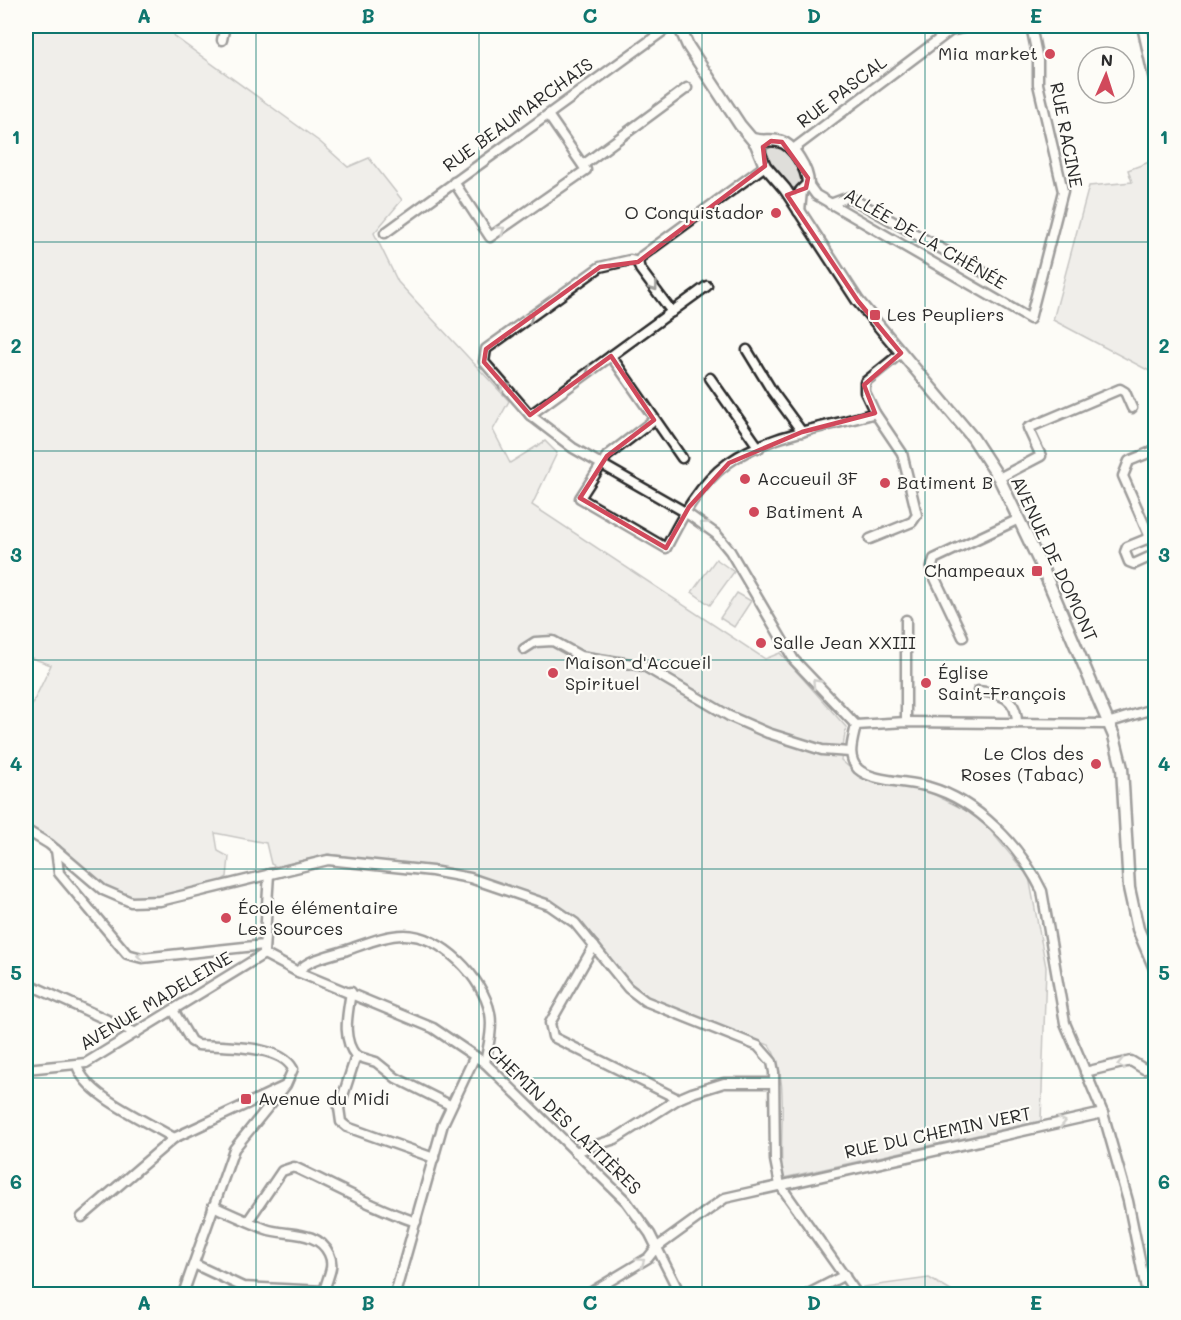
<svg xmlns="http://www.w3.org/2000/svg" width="1181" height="1320" font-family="Mali,sans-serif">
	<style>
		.green { fill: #dfdeda; stroke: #858482; stroke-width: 1.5 }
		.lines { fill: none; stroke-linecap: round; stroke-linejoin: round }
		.minor-casing { stroke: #2b2b2b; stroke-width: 13 }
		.major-casing { stroke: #2b2b2b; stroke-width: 15 }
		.minor { stroke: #fdfcf7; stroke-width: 8 }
		.major { stroke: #fdfcf7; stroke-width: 10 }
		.oneway { stroke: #9e9e9b }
		.marked { fill: none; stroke: #d1495b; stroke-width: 4.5; stroke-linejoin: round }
		.grid { fill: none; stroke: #0f766e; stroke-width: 1.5; stroke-opacity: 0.55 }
		.poi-dot { fill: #d1495b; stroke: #fdfcf7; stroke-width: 2 }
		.labels { text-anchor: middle; stroke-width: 4.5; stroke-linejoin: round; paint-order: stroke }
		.poi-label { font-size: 18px; fill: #2b2b2b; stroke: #fdfcf7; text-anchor: start }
		.street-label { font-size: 18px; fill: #2b2b2b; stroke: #fdfcf7 }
		.neatline { fill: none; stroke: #0f766e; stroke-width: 2 }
		.grid-label { font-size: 20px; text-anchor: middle; font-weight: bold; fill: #0f766e }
	</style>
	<rect width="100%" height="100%" fill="#fdfcf7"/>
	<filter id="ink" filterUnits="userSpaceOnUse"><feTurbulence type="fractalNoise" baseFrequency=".0167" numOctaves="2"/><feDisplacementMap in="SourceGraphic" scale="12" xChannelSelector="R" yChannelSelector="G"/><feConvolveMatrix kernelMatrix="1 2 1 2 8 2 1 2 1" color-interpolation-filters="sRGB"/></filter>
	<g filter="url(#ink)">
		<g class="green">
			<path d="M26,26H171L175,37L320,142L348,167L369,158L402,200L374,233L398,282L509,401L493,430L510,463L545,441L557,453L532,505L765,659L780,653L846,727L841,760L857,774L929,792L979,817L1029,877L1046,967L1041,1121L783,1178C777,1139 792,1077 769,1045L645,996L631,984L581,921L550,901L461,872L328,854L277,867L271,864L266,843L215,833L218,851L229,857L227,877L216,884L158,899L115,898L29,832L27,730L31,707L51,665L26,656Z"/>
			<path d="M776,145C787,150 802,170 802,182L797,188C783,190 764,162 767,149Z"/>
			<path d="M1152,161L1156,169L1155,374L1053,320L1089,186L1132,182L1128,170Z"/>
			<path d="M716,559L734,572L710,605L692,592Z"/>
			<path d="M737,593L751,601L734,627L720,618Z"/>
			<path d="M929,1278L956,1294H866L863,1287Z"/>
		</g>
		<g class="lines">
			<g class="minor-casing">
				<g id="minor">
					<path d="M1142,26L1156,89"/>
					<path d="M222,40L225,26"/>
					<path d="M792,150L950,31L972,26"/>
					<path d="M583,165L687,88"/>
					<path d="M454,182L490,237L586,170L548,115"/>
					<path d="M808,184L816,195L1030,319L1063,191L1038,84V60L1031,26"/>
					<path d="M830,204L849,197L983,272"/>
					<path d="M385,233L670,26"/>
					<path d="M638,262L630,260L600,267L486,349L484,362L530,415L573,448L685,512L716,534L730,551L794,660L856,725"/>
					<path d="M638,262L642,256L765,166"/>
					<path d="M638,262L640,269L672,312"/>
					<path d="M747,350L772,391L802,432"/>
					<path d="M611,356L682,458"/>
					<path d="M710,378L759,448"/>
					<path d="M530,415L707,286"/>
					<path d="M654,420L607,456L580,498L666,548C682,517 699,484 728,463C770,433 827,428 875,413L865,392V382L901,353"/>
					<path d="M1156,450L1129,461L1123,476L1156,551"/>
					<path d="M999,478L1041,456L1028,428L1120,389L1125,392L1132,408"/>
					<path d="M1149,538L1127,547L1125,552L1129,562L1134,564L1156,554"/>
					<path d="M870,539L912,522L917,515L902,453L875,413"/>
					<path d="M963,637L931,570L934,559L1019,519"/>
					<path d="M524,649L535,642L553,641L580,656L644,666L729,716L768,733L822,750L850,752"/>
					<path d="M978,691C1001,693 1017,698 1017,723"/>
					<path d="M906,722V620"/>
					<path d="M856,725C853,741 846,756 858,769C872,782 910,781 929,787C978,801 1020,846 1042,891L1065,1023L1103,1113L1128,1201L1147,1294"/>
					<path d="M856,725L906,722L1104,724L1156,708"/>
					<path d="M26,830L49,844L103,890L131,902L160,901L328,860L432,871L470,878L549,905L575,923L628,988L645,1001L758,1046L772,1062L774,1072L775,1160L780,1185L857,1294"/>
					<path d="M56,850L59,873L127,954L142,958L264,945"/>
					<path d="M594,946L550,1023L553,1037L678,1099"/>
					<path d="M264,951L269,874"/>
					<path d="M264,954L298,972L433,1028L485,1063L626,1201L650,1234L680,1294"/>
					<path d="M298,972C307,959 332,955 347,950C365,944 385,935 404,935C442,935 483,978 490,1013C493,1029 488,1047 485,1063"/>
					<path d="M26,983L136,1033"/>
					<path d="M351,992C348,1013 341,1038 356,1056L339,1108L341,1122L347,1127L434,1158"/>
					<path d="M173,1010L191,1041L198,1045C224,1047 280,1044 293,1069L286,1085L234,1149L183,1294"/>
					<path d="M356,1056L376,1062L396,1078L450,1105"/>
					<path d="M77,1065C85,1096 147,1121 174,1138L283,1087"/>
					<path d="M26,1069L86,1063L264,954"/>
					<path d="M1085,1072L1131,1061L1144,1069L1156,1066"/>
					<path d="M575,1152L615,1139L678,1099L692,1093L724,1083H774"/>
					<path d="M213,1206C231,1214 248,1222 266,1229C285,1236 318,1229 329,1254C336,1268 325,1280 324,1294"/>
					<path d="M82,1217L174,1138"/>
					<path d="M248,1221L282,1171L294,1167C335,1186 374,1208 416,1222"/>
					<path d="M194,1264L243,1287L324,1291"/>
					<path d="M395,1294L443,1124L475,1056"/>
					<path d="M588,1294L648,1258L656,1248L725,1198L1103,1113"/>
					<path d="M808,1294L845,1275"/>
				</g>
			</g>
			<g class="major-casing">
				<g id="major">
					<path d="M679,26L688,46L740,125L756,144L765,166L785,189L858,301L973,438L999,478L1045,574L1114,736L1122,768L1129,888L1138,929L1156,971"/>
					<path d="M753,139C762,142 769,139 778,141C793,143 808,170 808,184L801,191L799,211"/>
				</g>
			</g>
			<use href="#minor" class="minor"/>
			<use href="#major" class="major"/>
		</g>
		<defs><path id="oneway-chevron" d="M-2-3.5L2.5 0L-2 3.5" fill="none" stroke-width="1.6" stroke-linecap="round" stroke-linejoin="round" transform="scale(1.5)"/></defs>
		<g class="oneway">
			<use href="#oneway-chevron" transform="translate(501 230) rotate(-35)"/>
			<use href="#oneway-chevron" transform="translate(654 287) rotate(54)"/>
			<use href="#oneway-chevron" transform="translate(529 318) rotate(-36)"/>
			<use href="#oneway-chevron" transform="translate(590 371) rotate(144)"/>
			<use href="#oneway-chevron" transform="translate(504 386) rotate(-129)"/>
			<use href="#oneway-chevron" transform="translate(704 525) rotate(-143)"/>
			<use href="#oneway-chevron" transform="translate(816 683) rotate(-134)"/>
			<use href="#oneway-chevron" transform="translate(141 956) rotate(-175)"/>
			<use href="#oneway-chevron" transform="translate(1121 1064) rotate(168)"/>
			<use href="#oneway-chevron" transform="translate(1062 1122) rotate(-12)"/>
			<use href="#oneway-chevron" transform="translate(641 1262) rotate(-35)"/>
		</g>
	</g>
	<path d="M0 0H1181V1320H0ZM771,141L782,142L808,178L806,188L787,195L858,301L901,353L864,385L875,413L802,432L729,463L689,507L666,548L580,498L607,456L654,420L611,356L530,415L484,362L486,349L600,267L638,262L765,166L763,147Z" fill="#fdfcf7" fill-opacity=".55" fill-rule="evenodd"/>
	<path class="marked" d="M771,141L782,142L808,178L806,188L787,195L858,301L901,353L864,385L875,413L802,432L729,463L689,507L666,548L580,498L607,456L654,420L611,356L530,415L484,362L486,349L600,267L638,262L765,166L763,147Z"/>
	<path class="grid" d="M256,26V1294M479,26V1294M702,26V1294M925,26V1294M26,242H1156M26,451H1156M26,660H1156M26,869H1156M26,1078H1156"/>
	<g class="poi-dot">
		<circle cx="1050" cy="54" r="6"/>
		<circle cx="776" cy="213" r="6"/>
		<rect x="869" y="309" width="12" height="12" rx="3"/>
		<circle cx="745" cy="479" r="6"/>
		<circle cx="885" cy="483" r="6"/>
		<circle cx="754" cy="512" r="6"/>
		<rect x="1031" y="565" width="12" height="12" rx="3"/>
		<circle cx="761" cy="643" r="6"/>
		<circle cx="553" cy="673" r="6"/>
		<circle cx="926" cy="683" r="6"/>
		<circle cx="1096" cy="764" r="6"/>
		<circle cx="226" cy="918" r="6"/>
		<rect x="240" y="1093" width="12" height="12" rx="3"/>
	</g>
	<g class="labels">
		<g class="poi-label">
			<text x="1038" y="60" text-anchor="end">Mia market</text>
			<text x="764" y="219" text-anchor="end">O Conquistador</text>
			<text x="887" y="321">Les Peupliers</text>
			<text x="757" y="485">Accueuil 3F</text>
			<text x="897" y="489">Batiment B</text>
			<text x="766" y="518">Batiment A</text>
			<text x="1025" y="577" text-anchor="end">Champeaux</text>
			<text x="773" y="649">Salle Jean XXIII</text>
			<text x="565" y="669">Maison d'Accueil<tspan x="565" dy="21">Spirituel</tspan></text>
			<text x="938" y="679">Église<tspan x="938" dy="21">Saint-François</tspan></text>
			<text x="1084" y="760" text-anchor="end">Le Clos des<tspan x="1084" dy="21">Roses (Tabac)</tspan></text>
			<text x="238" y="914">École élémentaire<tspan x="238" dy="21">Les Sources</tspan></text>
			<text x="258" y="1105">Avenue du Midi</text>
		</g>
		<g class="street-label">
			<text transform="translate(842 92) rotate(-37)" y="6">RUE PASCAL</text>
			<text transform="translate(518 115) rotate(-36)" y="6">RUE BEAUMARCHAIS</text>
			<text transform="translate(1066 135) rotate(79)" y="6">RUE RACINE</text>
			<text transform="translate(925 239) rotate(30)" y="6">ALLÉE DE LA CHÊNÉE</text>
			<text transform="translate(1054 559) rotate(65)" y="6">AVENUE DE DOMONT</text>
			<text transform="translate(156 1001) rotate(-31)" y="6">AVENUE MADELEINE</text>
			<text transform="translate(564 1120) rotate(44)" y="6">CHEMIN DES LAITIÈRES</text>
			<text transform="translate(938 1133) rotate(-12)" y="6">RUE DU CHEMIN VERT</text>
		</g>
	</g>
	<rect width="1181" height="1320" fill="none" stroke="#fdfcf7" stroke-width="66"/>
	<g transform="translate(1106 75) rotate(3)"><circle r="28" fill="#fdfcf7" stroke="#a9a8a5" stroke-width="1.5"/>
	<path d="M0-4.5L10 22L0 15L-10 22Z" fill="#d1495b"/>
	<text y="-9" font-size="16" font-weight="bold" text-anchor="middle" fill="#2b2b2b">N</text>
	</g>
	<rect x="33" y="33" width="1115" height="1254" class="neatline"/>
	<g class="grid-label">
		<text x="144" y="23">A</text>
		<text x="368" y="23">B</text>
		<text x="590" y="23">C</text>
		<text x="814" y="23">D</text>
		<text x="1036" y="23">E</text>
		<text x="16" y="144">1</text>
		<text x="1164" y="144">1</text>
		<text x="16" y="353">2</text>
		<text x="1164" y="353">2</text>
		<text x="16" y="562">3</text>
		<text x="1164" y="562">3</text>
		<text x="16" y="771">4</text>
		<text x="1164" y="771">4</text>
		<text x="16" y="980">5</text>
		<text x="1164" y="980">5</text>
		<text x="16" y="1189">6</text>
		<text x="1164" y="1189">6</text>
		<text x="144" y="1310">A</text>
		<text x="368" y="1310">B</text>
		<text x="590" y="1310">C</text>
		<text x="814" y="1310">D</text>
		<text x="1036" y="1310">E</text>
	</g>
</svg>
